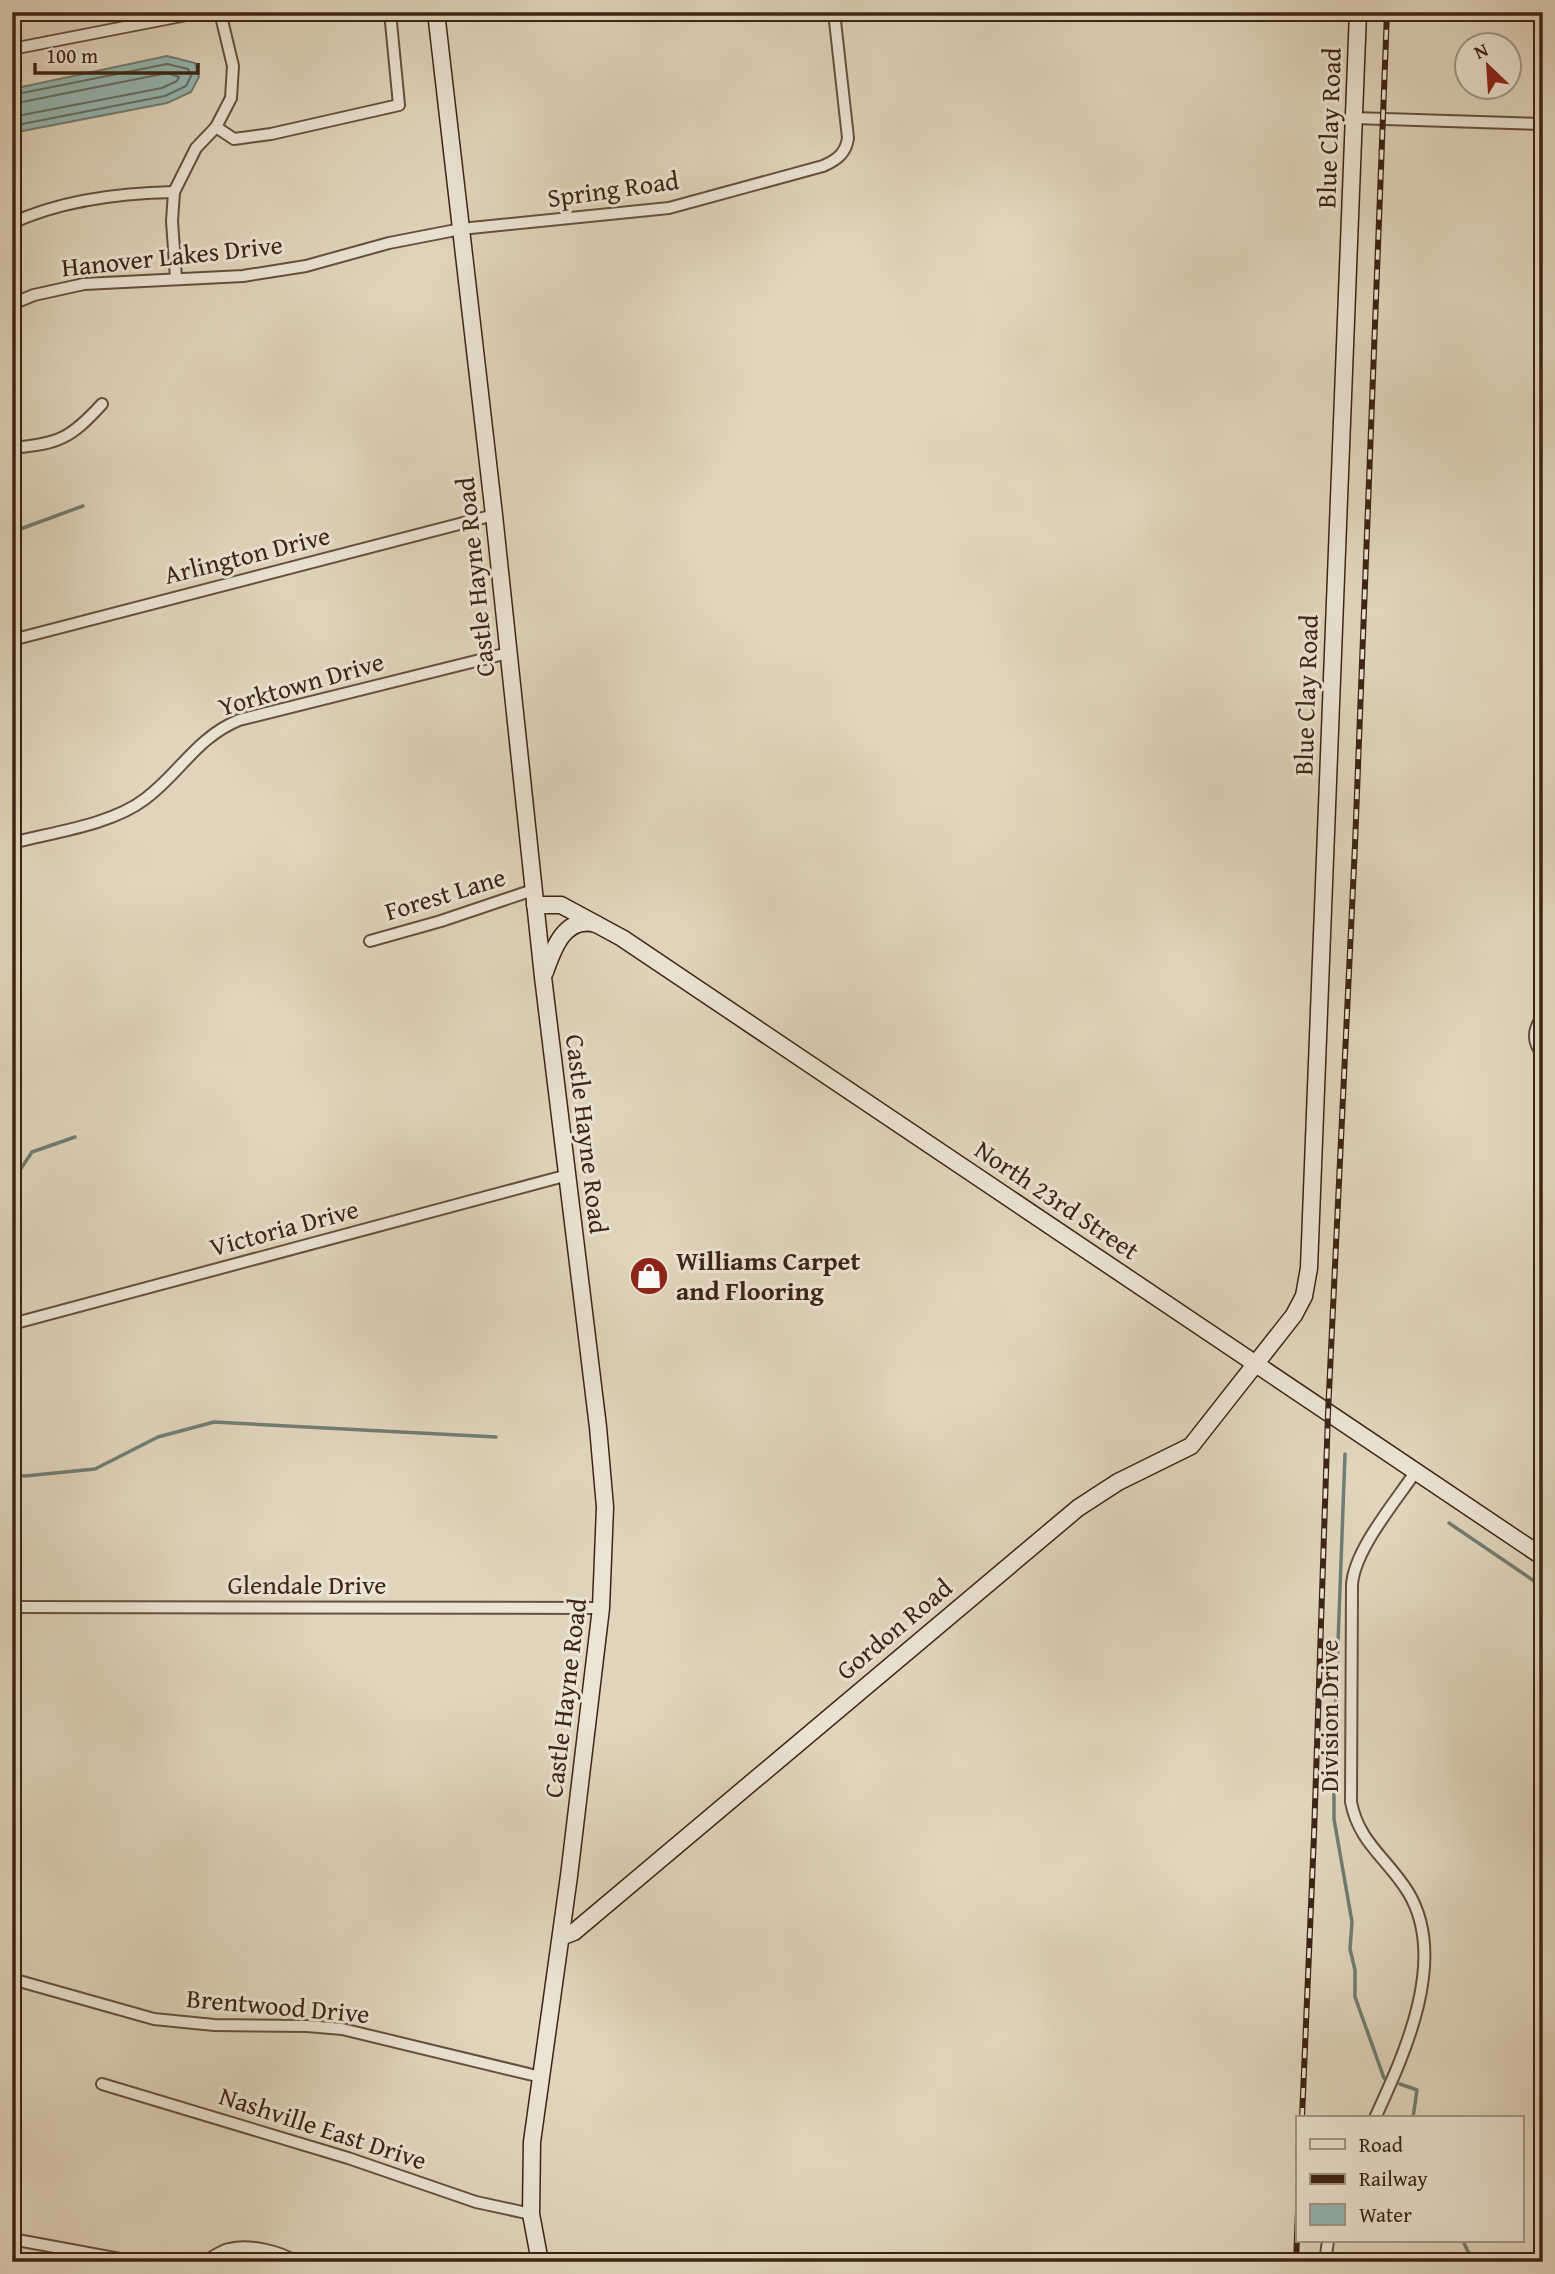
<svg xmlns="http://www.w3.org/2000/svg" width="1555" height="2274" font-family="'Gentium Book Plus',serif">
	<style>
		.water { fill: #94b9b3; stroke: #717d74; stroke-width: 2 }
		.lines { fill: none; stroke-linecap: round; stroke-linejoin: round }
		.shore { stroke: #686e64; stroke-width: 2 }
		.stream { stroke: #717d74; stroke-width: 3.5 }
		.street-casing { stroke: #66503f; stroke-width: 14 }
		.secondary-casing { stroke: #3d2415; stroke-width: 19 }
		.street { stroke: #ece4d4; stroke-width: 10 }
		.secondary { stroke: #ece4d4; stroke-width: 16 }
		.rail-casing { stroke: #3d2415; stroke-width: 6 }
		.rail { stroke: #ece4d4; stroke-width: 3.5; stroke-dasharray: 10; stroke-linecap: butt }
		.labels { text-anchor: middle; stroke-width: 6; stroke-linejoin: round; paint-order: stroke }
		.street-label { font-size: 26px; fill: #3d2415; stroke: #ece4d4 }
		.poi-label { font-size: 26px; font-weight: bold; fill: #3d2415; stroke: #ece4d4; text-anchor: start }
	</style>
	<rect width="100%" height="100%" fill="#e1d6bd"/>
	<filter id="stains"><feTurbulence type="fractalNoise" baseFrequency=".00286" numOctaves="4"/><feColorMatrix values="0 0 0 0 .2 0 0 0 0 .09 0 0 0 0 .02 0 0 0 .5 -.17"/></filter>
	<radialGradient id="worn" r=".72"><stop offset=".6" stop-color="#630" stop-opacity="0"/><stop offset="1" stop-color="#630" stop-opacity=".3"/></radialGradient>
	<path class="water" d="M167,56L195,63L199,77L191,92L167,103L12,133V89Z"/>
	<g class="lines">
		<g class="shore">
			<path d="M12,95L167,64L188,69L191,76L186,86L165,96L12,126"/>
			<path d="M12,104L167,73L179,77L177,81L162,88L12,117"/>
		</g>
		<g class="stream">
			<path d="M12,532L83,506"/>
			<path d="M12,1175L18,1173L32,1152L75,1137"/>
			<path d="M1345,1454L1334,1751V1819L1352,1922L1350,1949L1355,1970V1997L1384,2078"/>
			<path d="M12,1475L25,1476L95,1469L158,1437L214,1422L496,1437"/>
			<path d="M1449,1523L1543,1587"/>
			<path d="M1400,2084L1417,2090L1413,2118"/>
			<path d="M1463,2241L1473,2262"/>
		</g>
		<g class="street-casing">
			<g id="street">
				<path d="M12,49L202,12"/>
				<path d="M1354,118L1543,124"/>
				<path d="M216,127L234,139L271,134L399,105L390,12"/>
				<path d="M12,223C62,200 120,193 174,192"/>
				<path d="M176,278L172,221L174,192L196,148L216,127L231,98L233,66L220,12"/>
				<path d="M12,304L34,295L84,284L243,276L306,266L389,243L461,229L669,208L823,166C837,160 846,153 848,138L834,12"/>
				<path d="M12,448C59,444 71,438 102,404"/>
				<path d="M12,640L494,515"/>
				<path d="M12,843C54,832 111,825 145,799C180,773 196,738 239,720L508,653"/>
				<path d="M370,941L441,921L533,890"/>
				<path d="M1540,950L1543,956"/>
				<path d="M1543,1016C1533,1029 1532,1042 1543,1055"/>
				<path d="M12,1324L568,1175"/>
				<path d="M12,1607L601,1608"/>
				<path d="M12,1979L154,2019L214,2025L307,2026L342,2029L541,2077"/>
				<path d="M102,2084L348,2158L476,2202L531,2214"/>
				<path d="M1375,2118C1404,2055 1449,1959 1408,1892C1387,1858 1359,1843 1351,1802L1352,1585C1354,1550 1396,1501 1416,1471"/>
				<path d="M12,2239L136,2262"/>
				<path d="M203,2262C212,2258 220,2251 229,2249C249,2244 280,2251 296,2262"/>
				<path d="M1325,2262L1328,2241"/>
			</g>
		</g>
		<g class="secondary-casing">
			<g id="secondary">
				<path d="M436,12L494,515L543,977L598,1427L605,1507L601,1608L569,1876L532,2142L531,2214L540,2262"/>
				<path d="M535,905H561L622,938L1543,1557"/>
				<path d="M545,972C553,949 565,915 596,924"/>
				<path d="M561,1937L574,1932L1078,1508L1118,1482L1191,1446L1294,1315L1304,1296L1309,1268L1358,12"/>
			</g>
		</g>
		<use href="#street" class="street"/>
		<use href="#secondary" class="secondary"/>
		<g class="rail-casing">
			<g id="rail">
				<path d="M1302,2118L1314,1835L1328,1413L1355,845L1387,12"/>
				<path d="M1296,2262L1298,2210"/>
			</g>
		</g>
		<use href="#rail" class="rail"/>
	</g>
	<defs>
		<g id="shop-disc" transform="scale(2.0125)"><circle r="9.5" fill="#8f2418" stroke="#ece4d4"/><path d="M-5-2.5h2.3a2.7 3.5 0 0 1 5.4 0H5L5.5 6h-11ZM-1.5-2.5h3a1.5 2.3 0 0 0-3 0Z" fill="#fff"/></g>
	</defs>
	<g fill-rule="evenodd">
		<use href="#shop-disc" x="649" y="1276"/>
	</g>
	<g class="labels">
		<g class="street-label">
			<text transform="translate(1329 128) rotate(-88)" y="9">Blue Clay Road</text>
			<text transform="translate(613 189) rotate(-8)" y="9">Spring Road</text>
			<text transform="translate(172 256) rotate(-6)" y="9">Hanover Lakes Drive</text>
			<text transform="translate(247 555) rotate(-14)" y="9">Arlington Drive</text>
			<text transform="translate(475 577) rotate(-96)" y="9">Castle Hayne Road</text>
			<text transform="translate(301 684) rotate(-16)" y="9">Yorktown Drive</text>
			<text transform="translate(1306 695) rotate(-88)" y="9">Blue Clay Road</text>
			<text transform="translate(445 894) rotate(-17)" y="9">Forest Lane</text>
			<text transform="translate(587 1134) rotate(83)" y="9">Castle Hayne Road</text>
			<text transform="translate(1057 1200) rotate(34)" y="9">North 23rd Street</text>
			<text transform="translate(284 1228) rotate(-15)" y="9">Victoria Drive</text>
			<text x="307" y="1594">Glendale Drive</text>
			<text transform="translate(894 1629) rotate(-40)" y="9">Gordon Road</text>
			<text transform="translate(565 1698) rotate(-83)" y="9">Castle Hayne Road</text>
			<text transform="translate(1329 1716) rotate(-90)" y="9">Division Drive</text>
			<text transform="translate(278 2006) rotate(5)" y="9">Brentwood Drive</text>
			<text transform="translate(323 2128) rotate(18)" y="9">Nashville East Drive</text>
		</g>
		<g class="poi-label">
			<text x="676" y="1270">Williams Carpet<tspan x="676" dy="30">and Flooring</tspan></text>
		</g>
	</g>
	<rect width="1555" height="2274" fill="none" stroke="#e1d6bd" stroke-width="42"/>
	<rect x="14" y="14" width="1527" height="2246" fill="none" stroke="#3d2415" stroke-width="3.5"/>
	<rect x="21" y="21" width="1513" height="2232" fill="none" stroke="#3d2415" stroke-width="2"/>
	<rect x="1296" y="2116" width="228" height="126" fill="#ece4d4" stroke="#a69788" stroke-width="2"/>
	<rect x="1310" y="2139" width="35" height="10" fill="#ece4d4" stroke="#a69788" stroke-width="2"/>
	<text x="1359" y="2152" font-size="21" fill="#3d2415">Road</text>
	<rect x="1310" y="2174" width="35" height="10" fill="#3d2415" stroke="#a69788" stroke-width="2"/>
	<text x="1359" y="2186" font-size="21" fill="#3d2415">Railway</text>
	<rect x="1310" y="2204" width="35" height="21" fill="#94b9b3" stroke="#a69788" stroke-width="2"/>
	<text x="1359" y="2222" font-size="21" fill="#3d2415">Water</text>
	<g transform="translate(1488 66) rotate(335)"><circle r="33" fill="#ece4d4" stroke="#a69788" stroke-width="2"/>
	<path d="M0-5L12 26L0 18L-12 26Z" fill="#8f2418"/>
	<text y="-10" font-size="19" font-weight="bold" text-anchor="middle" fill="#3d2415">N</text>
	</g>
	<path d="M35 63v10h163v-10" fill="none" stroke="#3d2415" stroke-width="3.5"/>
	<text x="46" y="63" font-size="21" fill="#3d2415" stroke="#ece4d4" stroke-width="5" paint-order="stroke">100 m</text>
	<rect width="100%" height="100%" filter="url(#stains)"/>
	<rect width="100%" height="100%" fill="url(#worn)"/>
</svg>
